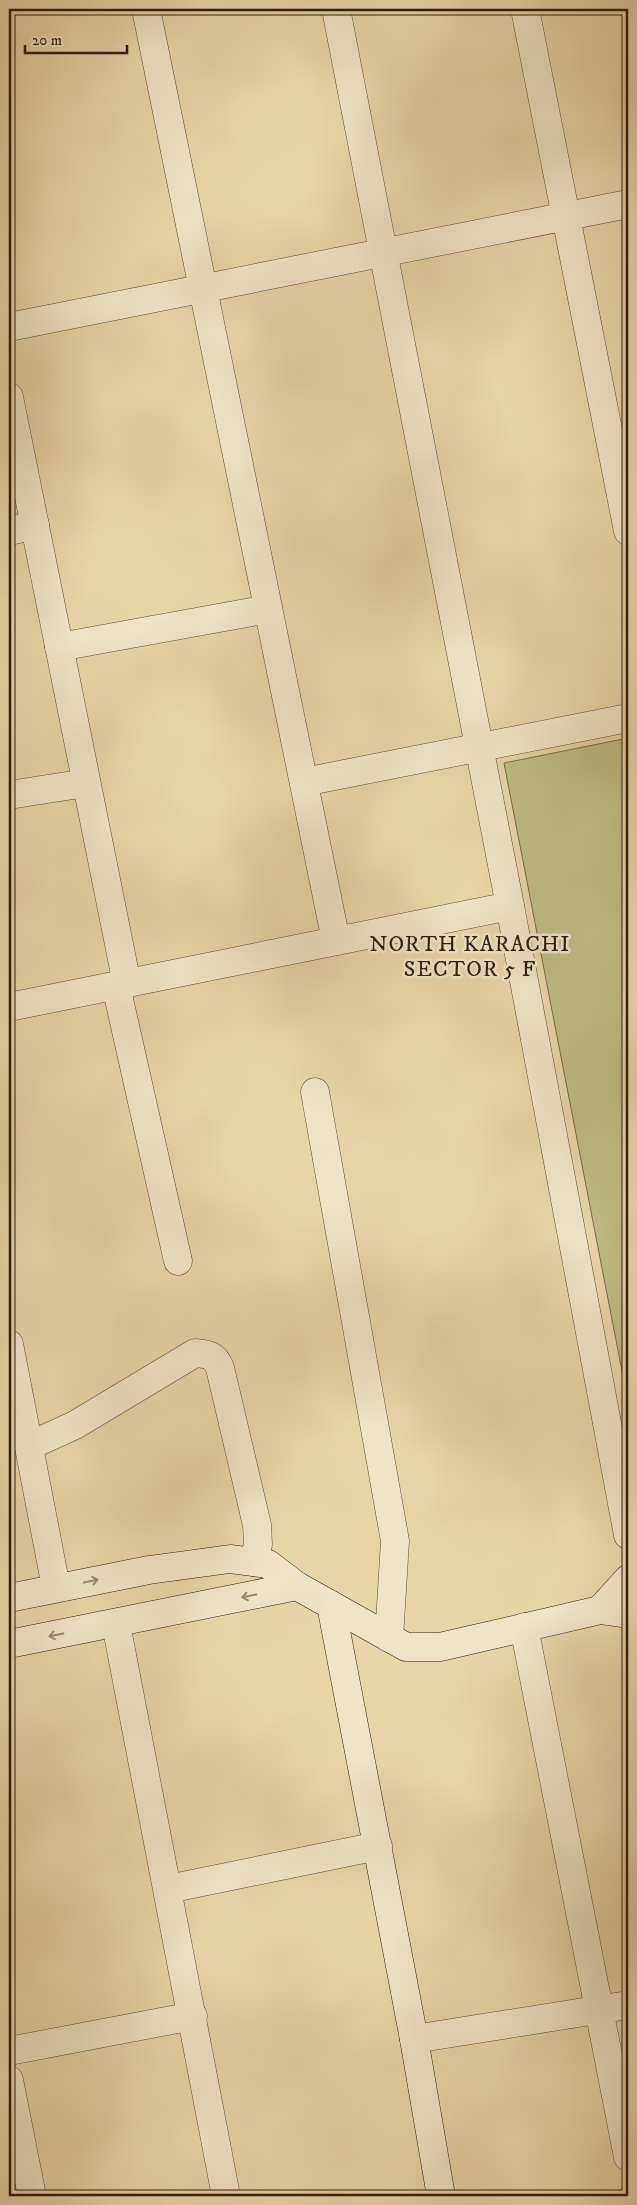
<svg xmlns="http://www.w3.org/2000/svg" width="637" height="2205" font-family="'IM FELL DW Pica',serif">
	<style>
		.pitch { fill: #bdbb83; stroke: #746c4a }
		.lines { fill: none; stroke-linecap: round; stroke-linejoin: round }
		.street-casing { stroke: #5b4a36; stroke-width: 29 }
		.secondary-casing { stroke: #2c1c11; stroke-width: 29 }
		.street { stroke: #f0e3c6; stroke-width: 28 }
		.secondary { stroke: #f0e3c6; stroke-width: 28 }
		.oneway { stroke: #988975 }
		.labels { text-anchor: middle; stroke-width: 5; stroke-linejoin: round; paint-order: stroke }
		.neighbourhood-label { font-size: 22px; letter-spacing: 1px; fill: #2c1c11; stroke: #f0e3c6 }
	</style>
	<rect width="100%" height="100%" fill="#e8d4a7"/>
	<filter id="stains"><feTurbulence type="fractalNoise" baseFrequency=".004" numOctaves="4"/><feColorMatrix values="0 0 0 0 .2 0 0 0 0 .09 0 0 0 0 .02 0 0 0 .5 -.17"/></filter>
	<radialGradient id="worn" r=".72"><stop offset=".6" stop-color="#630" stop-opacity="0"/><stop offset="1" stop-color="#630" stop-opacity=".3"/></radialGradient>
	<path class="pitch" d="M628,738V1402L504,763Z"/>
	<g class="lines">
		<g class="street-casing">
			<g id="street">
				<path d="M146,9L336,941"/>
				<path d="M336,9L510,906L628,1535"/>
				<path d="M525,9L628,531"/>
				<path d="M9,327L628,204"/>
				<path d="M9,397L127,984"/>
				<path d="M9,531L35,525"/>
				<path d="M59,647L268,609"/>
				<path d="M304,782L628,718"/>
				<path d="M9,795L86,783"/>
				<path d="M116,986L178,1261"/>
				<path d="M9,1007L510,906"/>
				<path d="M315,1092L395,1541L389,1638"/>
				<path d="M9,1344L56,1587"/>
				<path d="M29,1446L75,1425L195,1353C208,1354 215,1355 220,1368L257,1525L258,1544L254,1562"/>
				<path d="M116,1624L226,2196"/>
				<path d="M524,1627L628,2157"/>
				<path d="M168,1889L378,1846"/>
				<path d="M414,2039L628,2005"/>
				<path d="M9,2051L193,2016"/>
				<path d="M9,2080L32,2196"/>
			</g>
		</g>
		<g class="secondary-casing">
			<g id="secondary">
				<path d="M9,1598L149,1570L230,1559L268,1564L297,1586L406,1647H440L600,1610L628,1614"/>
				<path d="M331,1605L414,2039L441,2196"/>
				<path d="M600,1610L628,1579"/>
				<path d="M9,1644L297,1586"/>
			</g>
		</g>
		<use href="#street" class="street"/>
		<use href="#secondary" class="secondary"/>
	</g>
	<defs><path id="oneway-shaft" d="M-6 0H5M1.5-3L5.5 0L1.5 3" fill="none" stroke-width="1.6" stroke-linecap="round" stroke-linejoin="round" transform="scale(1.25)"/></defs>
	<g class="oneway">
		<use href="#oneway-shaft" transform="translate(91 1581) rotate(-11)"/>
		<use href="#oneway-shaft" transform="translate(249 1596) rotate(168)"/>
		<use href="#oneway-shaft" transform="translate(56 1635) rotate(169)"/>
	</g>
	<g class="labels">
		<g class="neighbourhood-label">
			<text x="470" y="951">NORTH KARACHI<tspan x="470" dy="25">SECTOR 5 F</tspan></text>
		</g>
	</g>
	<rect width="637" height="2205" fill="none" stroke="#e8d4a7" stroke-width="30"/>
	<rect x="10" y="10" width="617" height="2185" fill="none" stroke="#2c1c11" stroke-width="2.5"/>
	<rect x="15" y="15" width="607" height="2175" fill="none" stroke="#2c1c11"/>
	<path d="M25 45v8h102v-8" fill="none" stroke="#2c1c11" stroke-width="2.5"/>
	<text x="32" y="45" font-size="15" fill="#2c1c11" stroke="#f0e3c6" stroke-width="4" paint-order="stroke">20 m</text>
	<rect width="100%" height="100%" filter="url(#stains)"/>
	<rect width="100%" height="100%" fill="url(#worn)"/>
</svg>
